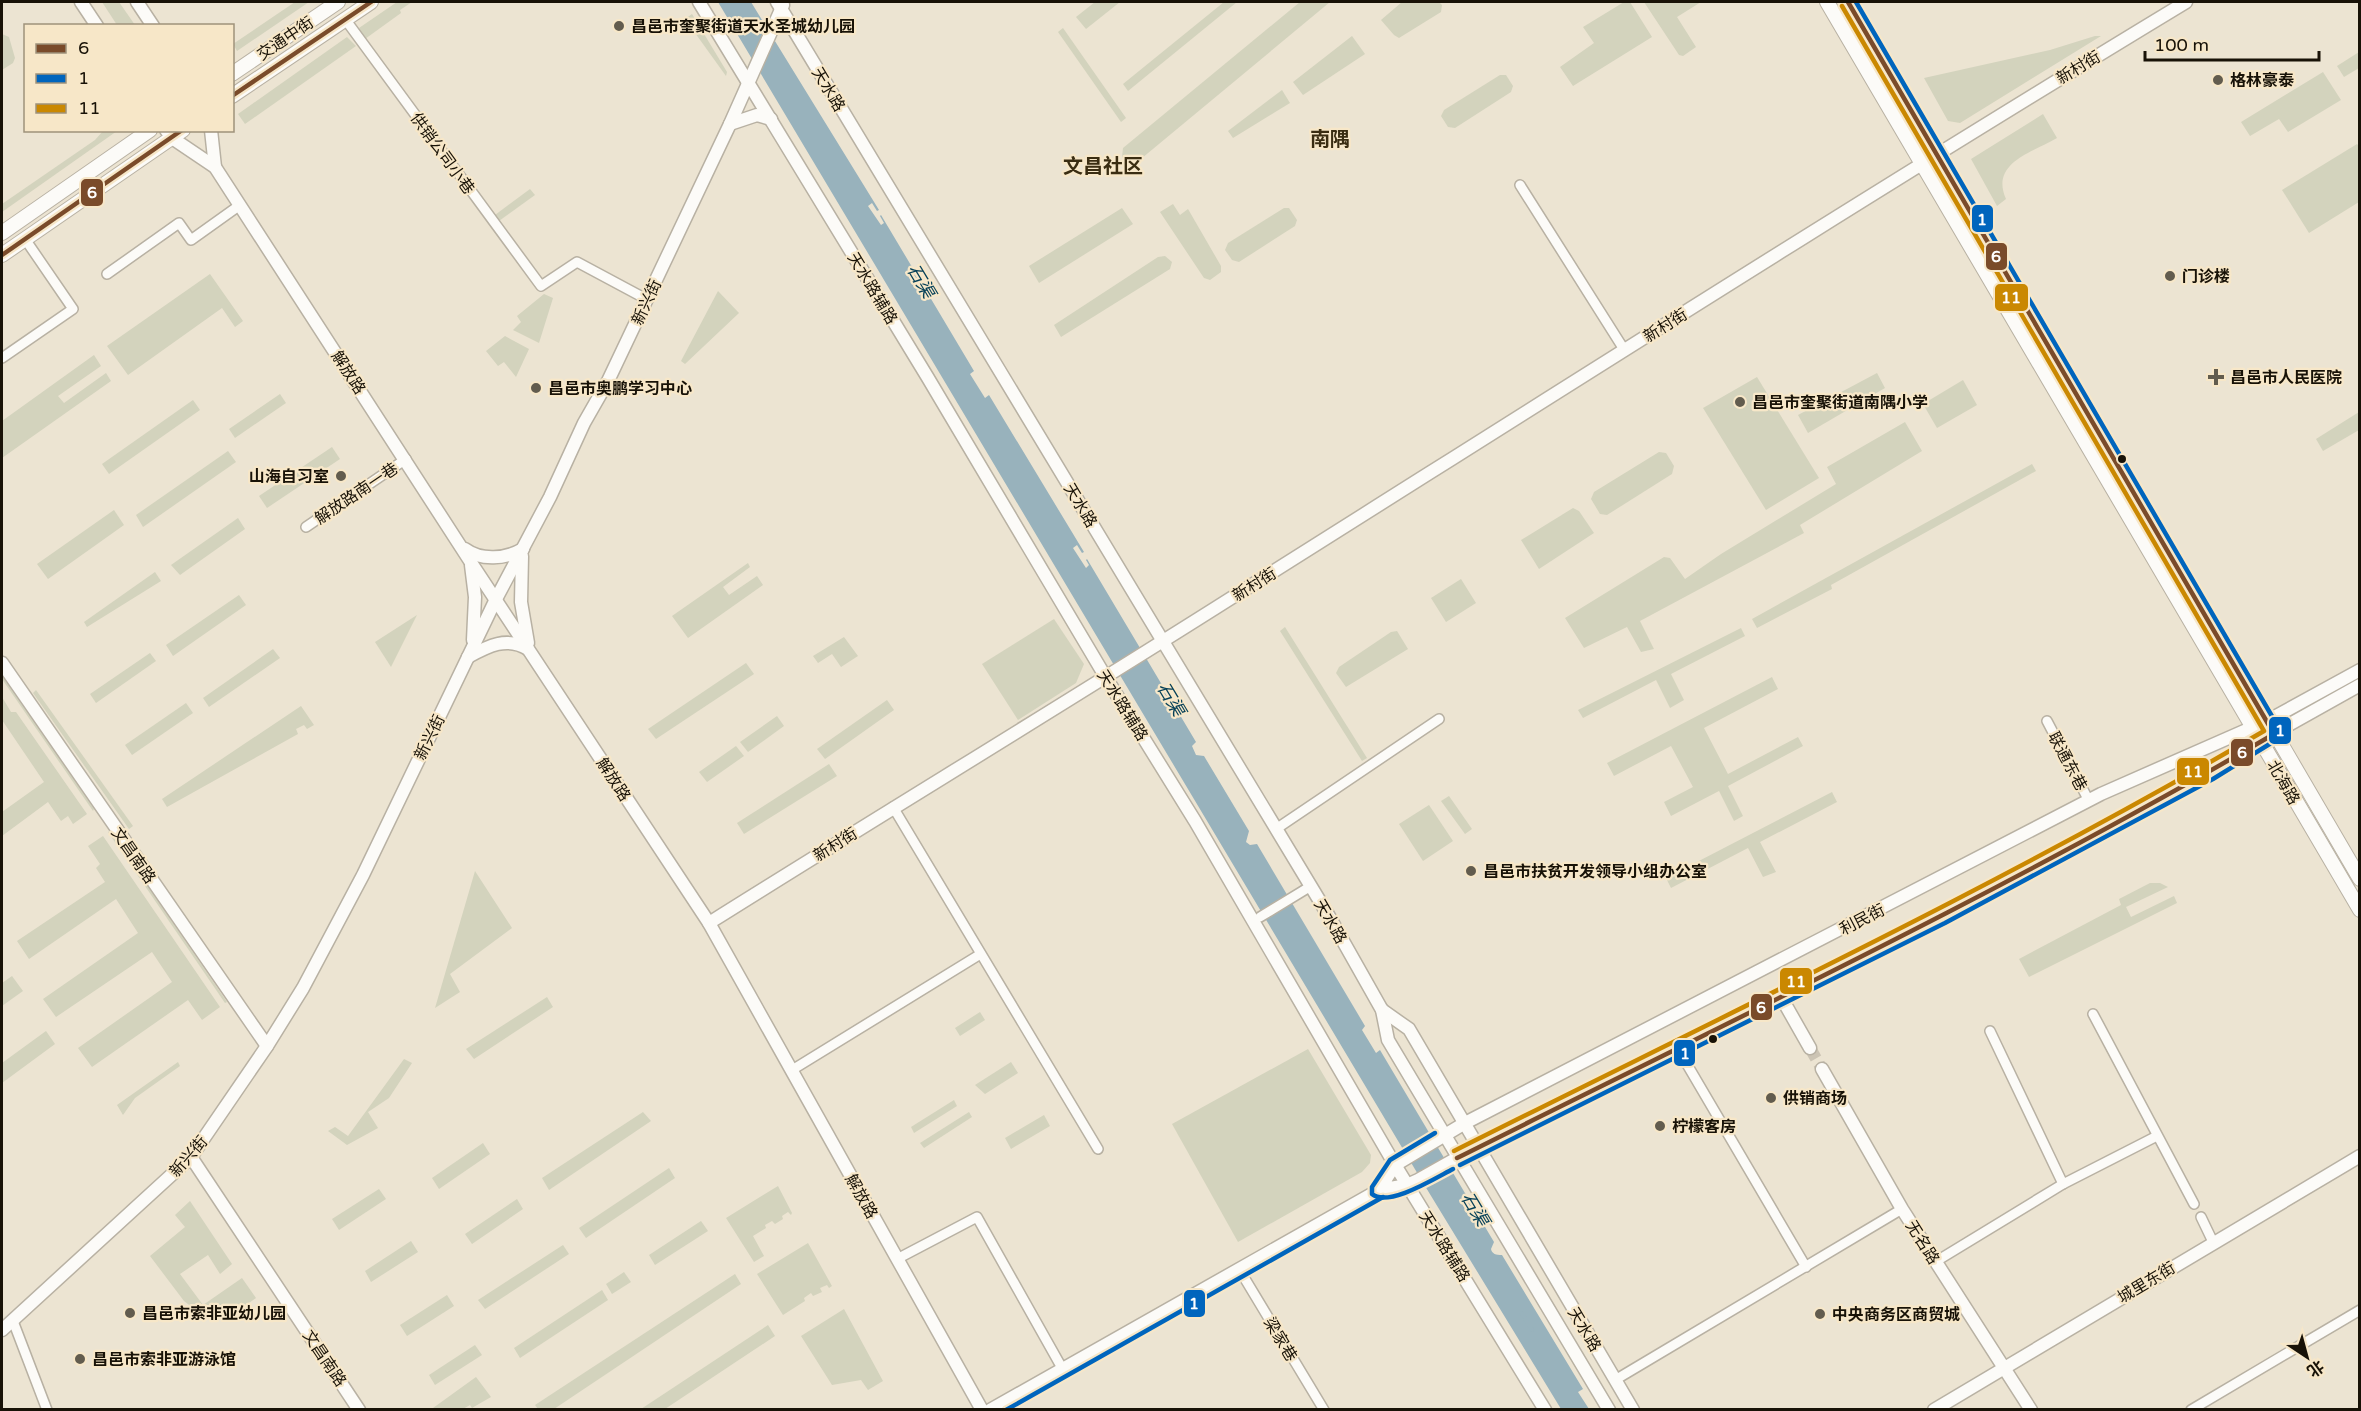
<svg xmlns="http://www.w3.org/2000/svg" width="2361" height="1411" font-family="'Varela Round','Noto Sans SC',sans-serif">
	<style>
		.green { fill: #d3d3bd }
		.water { fill: #98b2bc }
		.lines { fill: none; stroke-linecap: round; stroke-linejoin: round }
		.stream { stroke: #98b2bc; stroke-width: 4 }
		.secondary-tunnel { stroke: #ccc4b4; stroke-width: 12; stroke-dasharray: 12 6; stroke-linecap: butt }
		.street-casing { stroke: #b8b1a3; stroke-width: 12 }
		.secondary-casing { stroke: #b8b1a3; stroke-width: 15 }
		.primary-casing { stroke: #b8b1a3; stroke-width: 16 }
		.street { stroke: #fcfbf8; stroke-width: 9 }
		.secondary { stroke: #fcfbf8; stroke-width: 12 }
		.primary { stroke: #fcfbf8; stroke-width: 14 }
		.bus-1-casing { stroke: #f7e7c8; stroke-width: 9 }
		.bus-2-casing { stroke: #f7e7c8; stroke-width: 9 }
		.bus-3-casing { stroke: #f7e7c8; stroke-width: 9 }
		.bus-1 { stroke: #7a4b2a; stroke-width: 4.5 }
		.bus-2 { stroke: #0065bd; stroke-width: 4.5 }
		.bus-3 { stroke: #ca8801; stroke-width: 4.5 }
		.poi-dot { fill: #625c4e; stroke: #f7e7c8; stroke-width: 2 }
		.bus-dot { fill: #181207; stroke: #f7e7c8; stroke-width: 2 }
		.labels { text-anchor: middle; stroke-width: 4.5; stroke-linejoin: round; paint-order: stroke }
		.poi-label { font-size: 16px; font-weight: bold; fill: #181207; stroke: #f7e7c8; text-anchor: start }
		.street-label { font-size: 16px; fill: #181207; stroke: #f7e7c8 }
		.water-label { font-size: 18px; font-style: italic; fill: #064058; stroke: #f7e7c8 }
		.quarter-label { font-size: 20px; font-weight: bold; fill: #3a2d12; stroke: #f7e7c8 }
		.line-badge { stroke: #f7e7c8; stroke-width: 2 }
		.badge-label { font-size: 16px; text-anchor: middle; font-weight: bold; fill: #fff }
	</style>
	<rect width="100%" height="100%" fill="#ece4d2"/>
	<g class="green">
		<path d="M102,2H119L135,25H117Z"/>
		<path d="M295,2H309L237,51L233,44Z"/>
		<path d="M397,2H412L400,10L401,13L365,39L359,28Z"/>
		<path d="M1095,2H1120L1086,29L1076,17Z"/>
		<path d="M1224,2H1237L1128,91L1123,84Z"/>
		<path d="M1300,2H1330L1130,168L1122,157L1123,148Z"/>
		<path d="M1402,2H1439L1442,5L1441,12L1399,38L1394,35L1381,20Z"/>
		<path d="M1624,2H1630L1652,37L1573,86L1560,67L1594,43L1583,27Z"/>
		<path d="M1644,2H1701L1677,17L1696,47L1683,56L1679,55Z"/>
		<path d="M692,14L727,72L726,76L685,19Z"/>
		<path d="M1063,28L1126,118L1121,122L1058,32Z"/>
		<path d="M2,34L9,37L15,58L13,63L2,70Z"/>
		<path d="M1352,36L1365,54L1303,95L1293,82Z"/>
		<path d="M2095,36H2101L1960,123L1948,121L1924,78L2050,50Z"/>
		<path d="M347,37L356,46L245,124L238,114Z"/>
		<path d="M2359,52V68L2344,77L2337,66Z"/>
		<path d="M2323,72L2341,100L2288,132L2279,119L2250,136L2241,122Z"/>
		<path d="M1500,75H1506L1513,86L1511,92L1455,128L1448,127L1441,116L1444,110Z"/>
		<path d="M1282,90L1290,103L1233,138L1228,131Z"/>
		<path d="M2043,114L2057,138C2031,153 1990,163 2006,199L1997,206L1971,159Z"/>
		<path d="M103,131H117L2,212V204L95,140Z"/>
		<path d="M2357,144L2360,147L2359,202L2309,233L2282,190Z"/>
		<path d="M530,189L535,195L499,221L495,215Z"/>
		<path d="M1173,204L1180,215L1188,209L1221,266V272L1210,280L1204,278L1160,212Z"/>
		<path d="M1122,208L1133,224L1039,283L1029,266Z"/>
		<path d="M1284,208H1289L1297,220L1295,226L1239,262L1232,260L1225,250L1228,243Z"/>
		<path d="M1165,256L1172,262L1170,269L1061,337L1054,325L1158,257Z"/>
		<path d="M210,274L243,321L235,327L222,308L128,375L107,346Z"/>
		<path d="M718,291L739,313L685,364L681,361Z"/>
		<path d="M544,294L553,298L539,343L513,330L521,322L517,316Z"/>
		<path d="M505,336L529,349L516,377L504,362L498,366L486,351Z"/>
		<path d="M94,355L101,366L58,396L64,403L106,373L111,381L2,458V421Z"/>
		<path d="M1877,373L1885,388L1808,433L1798,415Z"/>
		<path d="M1757,377L1819,478L1766,510L1703,408Z"/>
		<path d="M1963,380L1977,405L1937,428L1923,404Z"/>
		<path d="M280,394L286,403L235,438L229,429Z"/>
		<path d="M193,400L200,410L109,474L102,464Z"/>
		<path d="M2359,412V430L2323,451L2316,439Z"/>
		<path d="M1905,422L1922,451L1800,525L1804,533L1640,621L1654,649L1641,652L1627,627L1584,648L1565,618L1664,557L1670,558L1685,579L1721,554L1836,484L1827,467Z"/>
		<path d="M332,447L340,459L267,508L259,496Z"/>
		<path d="M228,451L236,462L143,527L136,515Z"/>
		<path d="M1659,452L1666,453L1674,466L1672,474L1607,515L1600,514L1591,499L1594,492Z"/>
		<path d="M2032,464L2036,471L1831,585L1832,589L1757,628L1752,619Z"/>
		<path d="M1573,508L1579,511L1594,533L1539,569L1521,540Z"/>
		<path d="M114,510L124,525L48,579L37,564Z"/>
		<path d="M238,518L245,529L180,575L171,565Z"/>
		<path d="M748,563L750,567L723,587L729,595L757,576L763,585L688,638L672,616Z"/>
		<path d="M155,572L161,581L87,627L84,622Z"/>
		<path d="M1461,579L1476,603L1446,622L1431,598Z"/>
		<path d="M239,595L246,605L173,656L166,645Z"/>
		<path d="M417,615L391,667L375,642Z"/>
		<path d="M1054,619L1084,664L1076,683L1018,720L982,664Z"/>
		<path d="M1285,627L1367,758L1362,761L1280,631Z"/>
		<path d="M1741,628L1745,636L1671,674L1684,700L1670,708L1656,680L1583,718L1578,710Z"/>
		<path d="M1397,631L1408,649L1346,687L1336,673L1339,667L1391,632Z"/>
		<path d="M844,637L858,656L841,667L832,654L818,663L813,656Z"/>
		<path d="M273,649L280,658L209,707L203,698Z"/>
		<path d="M150,653L156,661L96,703L90,694Z"/>
		<path d="M746,663L754,674L656,739L648,729Z"/>
		<path d="M2,674L94,809L93,811L2,679Z"/>
		<path d="M1772,677L1778,689L1704,728L1728,774L1798,737L1803,746L1728,786L1743,816L1734,821L1719,791L1671,816L1664,802L1693,787L1671,746L1614,776L1607,763Z"/>
		<path d="M36,690L133,826L129,829L33,693Z"/>
		<path d="M2,697L11,712H16L87,814L73,824L68,816L61,821L48,802L2,836V812L44,782L2,720Z"/>
		<path d="M887,700L894,710L825,759L817,749Z"/>
		<path d="M186,703L193,713L132,755L125,745Z"/>
		<path d="M301,706L314,725L307,729L304,725L296,729L298,734L167,807L162,799Z"/>
		<path d="M777,716L784,726L748,752L740,742Z"/>
		<path d="M736,746L744,756L707,782L699,772Z"/>
		<path d="M829,764L837,776L744,834L737,823Z"/>
		<path d="M1832,792L1837,802L1760,842L1776,872L1763,877L1748,848L1671,888L1666,878Z"/>
		<path d="M1449,796L1472,829L1465,834L1441,801Z"/>
		<path d="M1429,805L1453,841L1423,861L1399,824Z"/>
		<path d="M110,831L227,1002L225,1003L108,832Z"/>
		<path d="M103,836L220,1007L202,1020L188,1000L92,1067L78,1048L172,982L152,952L56,1017L43,999L138,933L116,899L29,959L17,941L105,882L96,868L100,864L88,846Z"/>
		<path d="M475,871L512,928L450,974L460,992L435,1008Z"/>
		<path d="M2150,883H2160L2168,887L2126,907L2131,917L2174,896L2177,903L2029,977L2019,959L2121,905L2119,899Z"/>
		<path d="M12,976L23,991L2,1006V983Z"/>
		<path d="M547,997L553,1007L474,1059L466,1049Z"/>
		<path d="M980,1012L985,1020L960,1036L955,1028Z"/>
		<path d="M46,1031L55,1044L2,1083V1063Z"/>
		<path d="M1308,1049L1371,1155L1370,1163L1362,1172L1238,1242L1172,1124Z"/>
		<path d="M404,1059L412,1063L389,1098L368,1112L378,1128L347,1145L328,1131L335,1127L348,1136Z"/>
		<path d="M178,1062L180,1066L135,1098L123,1115L117,1105Z"/>
		<path d="M1011,1062L1018,1073L985,1094L975,1085Z"/>
		<path d="M954,1100L957,1106L914,1133L911,1127Z"/>
		<path d="M643,1112L651,1121L549,1190L542,1178Z"/>
		<path d="M969,1112L972,1117L924,1148L920,1143Z"/>
		<path d="M1044,1115L1050,1126L1011,1149L1005,1138Z"/>
		<path d="M483,1143L490,1154L439,1189L432,1178Z"/>
		<path d="M669,1168L675,1178L586,1238L579,1228Z"/>
		<path d="M778,1186L792,1213L791,1215L788,1212L782,1216L783,1219L775,1224L772,1221L765,1225L766,1228L753,1236L764,1256L754,1262L726,1218Z"/>
		<path d="M379,1189L386,1199L339,1230L332,1219Z"/>
		<path d="M517,1199L523,1209L472,1244L465,1234Z"/>
		<path d="M190,1201L232,1264L220,1274L208,1255L180,1274L203,1305L242,1278L256,1298L229,1317L219,1304L201,1314L184,1301L150,1256L185,1227L175,1215Z"/>
		<path d="M701,1221L708,1231L655,1265L649,1255Z"/>
		<path d="M411,1241L418,1252L371,1282L365,1271Z"/>
		<path d="M808,1243L832,1286L829,1288L827,1285L820,1288L822,1292L813,1296L811,1293L804,1298L805,1301L783,1315L757,1274Z"/>
		<path d="M563,1245L569,1254L485,1309L478,1300Z"/>
		<path d="M624,1272L631,1282L612,1294L606,1284Z"/>
		<path d="M735,1274L741,1284L554,1409H538L535,1405Z"/>
		<path d="M602,1290L608,1300L520,1358L514,1348Z"/>
		<path d="M447,1295L454,1306L407,1336L400,1325Z"/>
		<path d="M844,1309L883,1381L868,1390L861,1380L832,1385L801,1336Z"/>
		<path d="M768,1325L775,1336L665,1409H641Z"/>
		<path d="M475,1345L482,1355L435,1385L429,1375Z"/>
		<path d="M476,1377L491,1397L472,1408L470,1405L463,1409H434L433,1408Z"/>
	</g>
	<path class="water" d="M718,2H751L879,210L877,211L872,203L868,206L881,225L884,223L880,216L881,215L974,371L970,374L985,398L989,395L1084,552L1082,553L1077,545L1073,548L1086,568L1089,565L1086,560L1087,559L1196,742L1192,746L1196,755L1204,756L1249,831L1246,842L1250,845L1257,844L1365,1026L1362,1030L1376,1053L1380,1050L1494,1242L1491,1249C1492,1254 1496,1255 1502,1255L1583,1389L1578,1392L1589,1409H1561L1425,1186Z"/>
	<g class="lines">
		<path class="stream" d="M1522,1313L1532,1330"/>
		<path class="secondary-tunnel" d="M1810,1048L1822,1069"/>
		<g class="street-casing">
			<g id="street">
				<path d="M345,19L541,286L577,262L648,300"/>
				<path d="M1520,185L1625,351"/>
				<path d="M107,274L179,223L191,240L240,205"/>
				<path d="M2,358L73,309L25,239"/>
				<path d="M306,527L406,459"/>
				<path d="M2047,721L2089,801"/>
				<path d="M893,807L1098,1149"/>
				<path d="M1276,829L1439,719"/>
				<path d="M1260,917L1311,886"/>
				<path d="M2093,1014L2194,1204"/>
				<path d="M1990,1031L2063,1184"/>
				<path d="M1678,1049L1806,1267"/>
				<path d="M792,1070L979,955"/>
				<path d="M2201,1217L2213,1242"/>
				<path d="M897,1259L977,1217L1062,1368"/>
				<path d="M1935,1262L2063,1184L2157,1136"/>
				<path d="M1239,1269L1324,1410"/>
				<path d="M13,1321L47,1410"/>
				<path d="M1615,1380L1902,1209"/>
				<path d="M2191,1410L2360,1310"/>
			</g>
		</g>
		<g class="secondary-casing">
			<g id="secondary">
				<path d="M81,2L97,26"/>
				<path d="M137,2L153,26"/>
				<path d="M699,2L928,378L1105,676L1195,821L1395,1165L1545,1410"/>
				<path d="M777,2L1330,918L1382,1010L1388,1040L1609,1410"/>
				<path d="M730,124L757,115L771,119"/>
				<path d="M166,130L172,138L215,167L470,561L709,923L982,1410"/>
				<path d="M211,130L215,167"/>
				<path d="M465,549C481,561 506,559 523,549"/>
				<path d="M522,556L521,602L528,643"/>
				<path d="M471,565L475,597L473,640"/>
				<path d="M468,657C488,646 507,636 528,649"/>
				<path d="M2,663L267,1046"/>
				<path d="M2360,670L2267,721L2101,794L1465,1123L1395,1165L1379,1190L1407,1185L1418,1180L1457,1158L1941,916L2209,772L2260,741L2360,685"/>
				<path d="M709,923C884,813 1061,706 1236,595C1552,396 1867,195 2186,2"/>
				<path d="M1781,997L1810,1048"/>
				<path d="M1382,1010L1409,1029L1633,1410"/>
				<path d="M1822,1069L1902,1209L2031,1410"/>
				<path d="M191,1157L359,1410"/>
				<path d="M2,1330L191,1157L267,1046L303,988L363,875L496,599L550,497L584,423L608,381L730,124L783,5"/>
				<path d="M990,1410L1379,1190"/>
				<path d="M1934,1410L2360,1156"/>
			</g>
		</g>
		<g class="primary-casing">
			<g id="primary">
				<path d="M1827,2L2360,910"/>
				<path d="M1848,2L2360,879"/>
				<path d="M232,74L338,2"/>
				<path d="M232,96L371,2"/>
				<path d="M2,233L150,130"/>
				<path d="M2,255L183,130"/>
			</g>
		</g>
		<use href="#street" class="street"/>
		<use href="#secondary" class="secondary"/>
		<use href="#primary" class="primary"/>
		<g class="bus-1-casing">
			<g id="bus-1">
				<path d="M232,96L371,2"/>
				<path d="M2,255L182,130"/>
				<path d="M1457,1158C1731,1021 2009,889 2274,734L1848,2"/>
			</g>
		</g>
		<g class="bus-2-casing">
			<g id="bus-2">
				<path d="M1435,1133L1390,1160L1372,1187V1194C1388,1208 1437,1177 1453,1169"/>
				<path d="M1460,1165L1945,923L2213,779L2281,737L2280,730L1856,2"/>
				<path d="M1006,1410L1383,1197"/>
			</g>
		</g>
		<g class="bus-3-casing">
			<path id="bus-3" d="M1454,1151C1725,1015 2001,885 2264,731L1842,6"/>
		</g>
		<use href="#bus-1" class="bus-1"/>
		<use href="#bus-2" class="bus-2"/>
		<use href="#bus-3" class="bus-3"/>
	</g>
	<g class="poi-dot">
		<circle cx="619" cy="26" r="6"/>
		<circle cx="2218" cy="80" r="6"/>
		<circle cx="2170" cy="276" r="6"/>
		<path d="M2213 368h6v6h6v6h-6v6h-6v-6h-6v-6h6z"/>
		<circle cx="536" cy="388" r="6"/>
		<circle cx="1740" cy="402" r="6"/>
		<circle cx="341" cy="476" r="6"/>
		<circle cx="1471" cy="871" r="6"/>
		<circle cx="1771" cy="1098" r="6"/>
		<circle cx="1660" cy="1126" r="6"/>
		<circle cx="130" cy="1313" r="6"/>
		<circle cx="1820" cy="1314" r="6"/>
		<circle cx="80" cy="1359" r="6"/>
	</g>
	<g class="bus-dot">
		<circle cx="2122" cy="459" r="5"/>
		<circle cx="1713" cy="1039" r="5"/>
	</g>
	<g class="labels">
		<g class="poi-label">
			<text x="631" y="32">昌邑市奎聚街道天水圣城幼儿园</text>
			<text x="2230" y="86">格林豪泰</text>
			<text x="2182" y="282">门诊楼</text>
			<text x="2230" y="383">昌邑市人民医院</text>
			<text x="548" y="394">昌邑市奥鹏学习中心</text>
			<text x="1752" y="408">昌邑市奎聚街道南隅小学</text>
			<text x="329" y="482" text-anchor="end">山海自习室</text>
			<text x="1483" y="877">昌邑市扶贫开发领导小组办公室</text>
			<text x="1783" y="1104">供销商场</text>
			<text x="1672" y="1132">柠檬客房</text>
			<text x="142" y="1319">昌邑市索非亚幼儿园</text>
			<text x="1832" y="1320">中央商务区商贸城</text>
			<text x="92" y="1365">昌邑市索非亚游泳馆</text>
		</g>
		<g class="street-label">
			<text transform="translate(285 38) rotate(-34)" y="6">交通中街</text>
			<text transform="translate(2078 67) rotate(-31)" y="6">新村街</text>
			<text transform="translate(829 89) rotate(59)" y="6">天水路</text>
			<text transform="translate(443 153) rotate(54)" y="6">供销公司小巷</text>
			<text transform="translate(873 288) rotate(59)" y="6">天水路辅路</text>
			<text transform="translate(646 302) rotate(-65)" y="6">新兴街</text>
			<text transform="translate(1665 325) rotate(-32)" y="6">新村街</text>
			<text transform="translate(349 372) rotate(57)" y="6">解放路</text>
			<text transform="translate(356 493) rotate(-34)" y="6">解放路南一巷</text>
			<text transform="translate(1081 505) rotate(59)" y="6">天水路</text>
			<text transform="translate(1254 584) rotate(-32)" y="6">新村街</text>
			<text transform="translate(1123 705) rotate(58)" y="6">天水路辅路</text>
			<text transform="translate(429 737) rotate(-64)" y="6">新兴街</text>
			<text transform="translate(2068 761) rotate(62)" y="6">联通东巷</text>
			<text transform="translate(614 779) rotate(57)" y="6">解放路</text>
			<text transform="translate(2284 782) rotate(60)" y="6">北海路</text>
			<text transform="translate(835 844) rotate(-32)" y="6">新村街</text>
			<text transform="translate(134 855) rotate(55)" y="6">文昌南路</text>
			<text transform="translate(1862 919) rotate(-27)" y="6">利民街</text>
			<text transform="translate(1331 921) rotate(60)" y="6">天水路</text>
			<text transform="translate(188 1156) rotate(-49)" y="6">新兴街</text>
			<text transform="translate(862 1196) rotate(61)" y="6">解放路</text>
			<text transform="translate(1923 1242) rotate(58)" y="6">无名路</text>
			<text transform="translate(1445 1246) rotate(58)" y="6">天水路辅路</text>
			<text transform="translate(2146 1282) rotate(-31)" y="6">城里东街</text>
			<text transform="translate(1585 1329) rotate(59)" y="6">天水路</text>
			<text transform="translate(1281 1339) rotate(59)" y="6">梁家巷</text>
			<text transform="translate(325 1358) rotate(56)" y="6">文昌南路</text>
		</g>
		<g class="water-label">
			<text transform="translate(921 281) rotate(59)" y="6">石渠</text>
			<text transform="translate(1171 699) rotate(59)" y="6">石渠</text>
			<text transform="translate(1475 1209) rotate(59)" y="6">石渠</text>
		</g>
		<g class="quarter-label">
			<text x="1330" y="146">南隅</text>
			<text x="1103" y="173">文昌社区</text>
		</g>
	</g>
	<g class="line-badge">
		<rect x="80" y="178" width="24" height="29" rx="6" fill="#7a4b2a"/>
		<rect x="1971" y="204" width="23" height="29" rx="6" fill="#0065bd"/>
		<rect x="1985" y="242" width="23" height="29" rx="6" fill="#7a4b2a"/>
		<rect x="1994" y="283" width="35" height="29" rx="6" fill="#ca8801"/>
		<rect x="2268" y="716" width="24" height="29" rx="6" fill="#0065bd"/>
		<rect x="2230" y="738" width="24" height="29" rx="6" fill="#7a4b2a"/>
		<rect x="2176" y="757" width="34" height="29" rx="6" fill="#ca8801"/>
		<rect x="1779" y="967" width="34" height="28" rx="6" fill="#ca8801"/>
		<rect x="1750" y="993" width="23" height="28" rx="6" fill="#7a4b2a"/>
		<rect x="1673" y="1039" width="23" height="28" rx="6" fill="#0065bd"/>
		<rect x="1183" y="1289" width="23" height="29" rx="6" fill="#0065bd"/>
	</g>
	<g class="badge-label">
		<text x="92" y="198">6</text>
		<text x="1982" y="225">1</text>
		<text x="1996" y="262">6</text>
		<text x="2011" y="303">11</text>
		<text x="2280" y="736">1</text>
		<text x="2242" y="758">6</text>
		<text x="2193" y="777">11</text>
		<text x="1796" y="987">11</text>
		<text x="1761" y="1013">6</text>
		<text x="1685" y="1059">1</text>
		<text x="1194" y="1309">1</text>
	</g>
	<rect width="2361" height="1411" fill="none" stroke="#181207" stroke-width="6"/>
	<rect x="24" y="24" width="210" height="108" fill="#f7e7c8" stroke="#9e927b" stroke-width="1.5"/>
	<rect x="36" y="44" width="30" height="9" fill="#7a4b2a" stroke="#9e927b" stroke-width="1.5"/>
	<text x="78" y="54" font-size="18" fill="#181207">6</text>
	<rect x="36" y="74" width="30" height="9" fill="#0065bd" stroke="#9e927b" stroke-width="1.5"/>
	<text x="78" y="84" font-size="18" fill="#181207">1</text>
	<rect x="36" y="104" width="30" height="9" fill="#ca8801" stroke="#9e927b" stroke-width="1.5"/>
	<text x="78" y="114" font-size="18" fill="#181207">11</text>
	<g transform="translate(2307 1357) rotate(144)" stroke="#f7e7c8" stroke-width="4.5" paint-order="stroke">
	<path d="M0-4.5L10 22L0 15L-10 22Z" fill="#181207"/>
	<text y="-9" font-size="16" font-weight="bold" text-anchor="middle" fill="#181207">北</text>
	</g>
	<path d="M2145 51v9h174v-9" fill="none" stroke="#181207" stroke-width="3"/>
	<text x="2154" y="51" font-size="18" fill="#181207" stroke="#f7e7c8" stroke-width="4.5" paint-order="stroke">100 m</text>
</svg>
